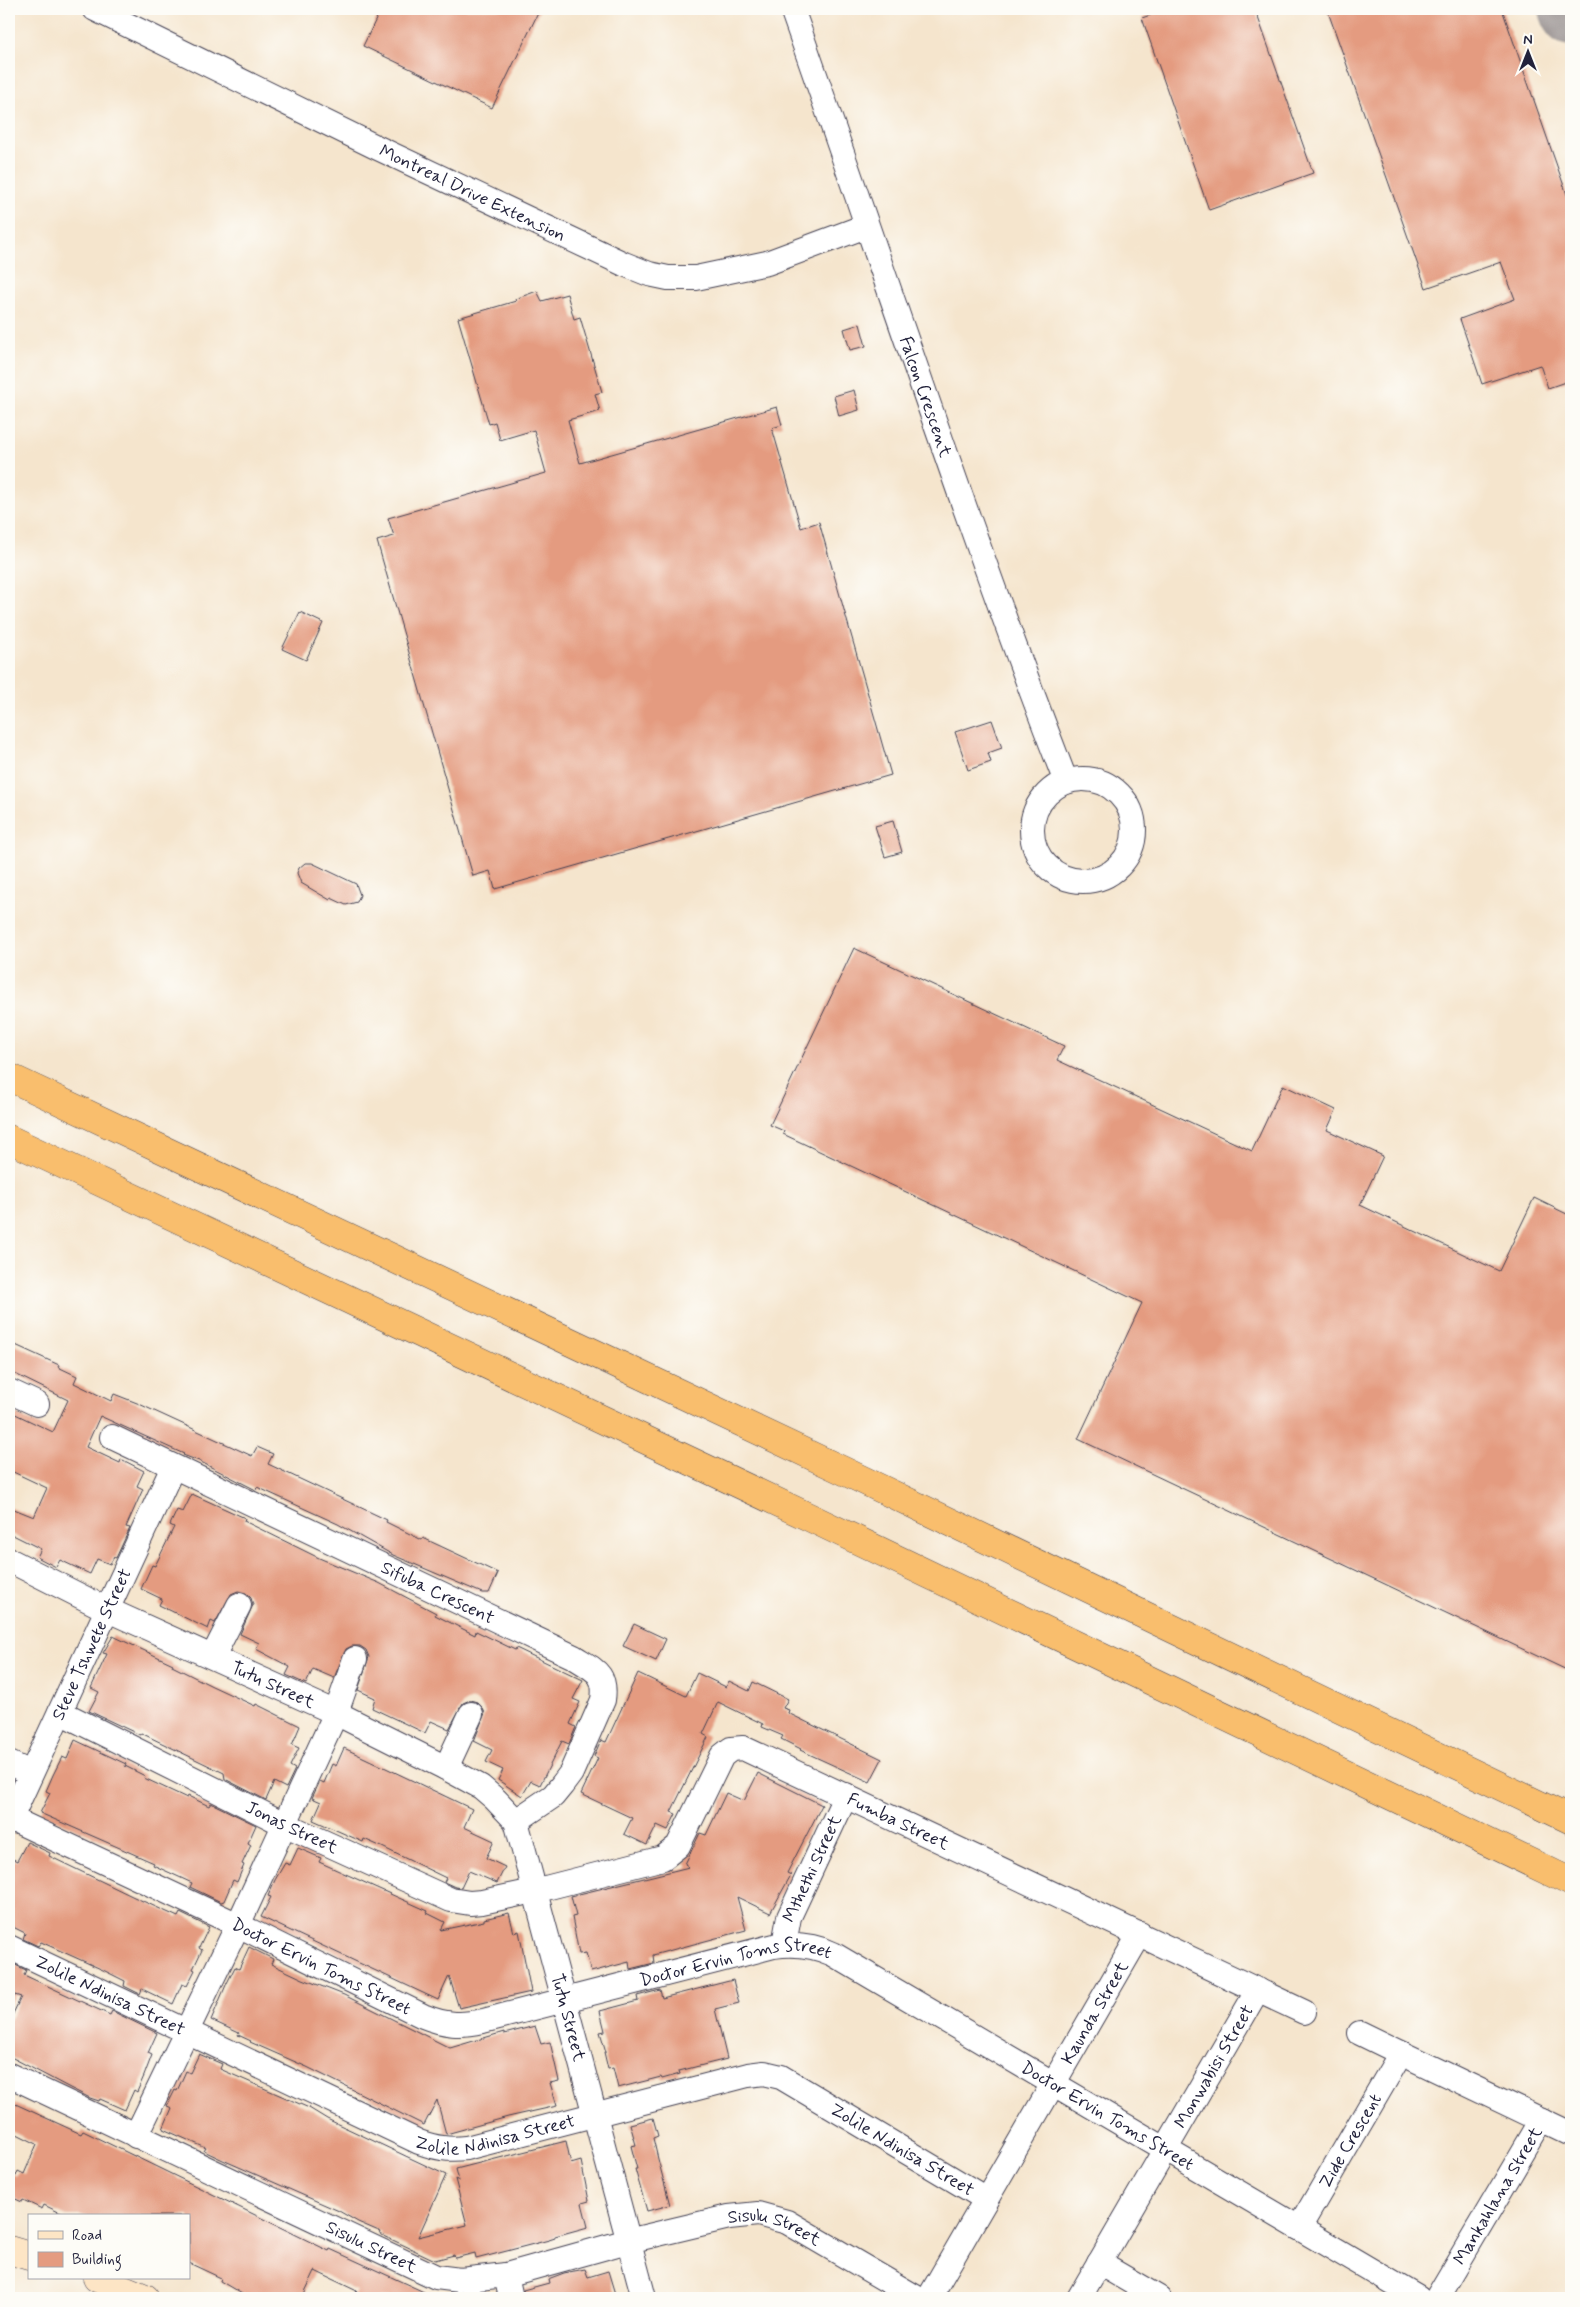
<svg xmlns="http://www.w3.org/2000/svg" width="1580" height="2307" font-family="Mynerve,sans-serif">
	<style>
		.lines { fill: none; stroke-linecap: round; stroke-linejoin: round }
		.taxiway { stroke: #8c8484; stroke-width: 58 }
		.building { fill: #e49b80 }
		.street-casing { stroke: #423f51; stroke-width: 26 }
		.secondary-casing { stroke: #423f51; stroke-width: 29 }
		.highway-casing { stroke: #423f51; stroke-width: 29 }
		.street { stroke: #fff; stroke-width: 24 }
		.secondary { stroke: #fde5c5; stroke-width: 28 }
		.highway { stroke: #f9be6d; stroke-width: 28 }
		.labels { text-anchor: middle; stroke-width: 4.5; stroke-linejoin: round; paint-order: stroke }
		.street-label { font-size: 18px; fill: #22223b; stroke: #fdfcf7 }
	</style>
	<rect width="100%" height="100%" fill="#fdfcf7"/>
	<filter id="ink" filterUnits="userSpaceOnUse"><feTurbulence type="fractalNoise" baseFrequency=".02" numOctaves="2"/><feDisplacementMap in="SourceGraphic" scale="10" xChannelSelector="R" yChannelSelector="G"/><feConvolveMatrix kernelMatrix="1 2 1 2 8 2 1 2 1" color-interpolation-filters="sRGB"/></filter>
	<filter id="wash" filterUnits="userSpaceOnUse"><feTurbulence type="fractalNoise" baseFrequency=".0096" numOctaves="4" result="noise"/><feDisplacementMap in="SourceGraphic" scale="20" xChannelSelector="R" yChannelSelector="G"/><feGaussianBlur stdDeviation="1.12" result="paint"/><feColorMatrix in="noise" values="0 0 0 0 0 0 0 0 0 0 0 0 0 0 0 0 0 1.4 0 .05"/><feComposite in="paint" operator="in"/></filter>
	<g filter="url(#wash)">
		<rect width="100%" height="100%" fill="#f5e5cd"/>
		<g class="lines">
			<path class="taxiway" d="M1568,9L1571,17"/>
		</g>
		<g id="blocks">
			<g class="building">
				<path d="M381,9H540L492,108L363,46Z"/>
				<path d="M1167,9H1255L1313,173L1209,210L1142,18Z"/>
				<path d="M1327,9H1502L1571,206V380L1548,388L1540,365L1482,384L1460,319L1515,299L1501,262L1426,288Z"/>
				<path d="M537,291L542,301L567,294L574,319L580,317L602,392L595,394L600,411L568,420L580,463L777,407L782,425L772,428L801,528L819,522L891,775L495,889L490,871L473,876L377,541L394,536L388,518L546,473L534,430L500,440L495,422L489,424L458,318L516,301L515,299Z"/>
				<path d="M860,324L866,346L850,350L844,329Z"/>
				<path d="M854,390L859,410L839,416L834,396Z"/>
				<path d="M300,612L323,623L306,660L282,649Z"/>
				<path d="M992,720L1002,748L988,753L991,762L968,770L955,732Z"/>
				<path d="M893,821L902,852L885,857L875,826Z"/>
				<path d="M305,863H312L356,884L360,895L357,902L346,905L331,898L330,900L301,883L297,873L299,868Z"/>
				<path d="M854,948L1064,1046L1057,1060L1252,1151L1283,1085L1336,1110L1327,1130L1383,1156L1360,1205L1499,1271L1534,1198L1571,1216V1672L1078,1439L1142,1303L783,1134L784,1131L770,1125Z"/>
				<path d="M9,1342L59,1365L58,1367L77,1376L74,1383L111,1401L114,1394L137,1403L252,1456L257,1447L273,1454L268,1464L387,1520L386,1522L422,1540L423,1538L498,1573L489,1593H482L393,1555L338,1524L257,1487L256,1490L199,1461L183,1455L184,1454L100,1416L86,1447L120,1463L121,1459L144,1471L137,1486L143,1489L126,1527L130,1528L116,1558L114,1557L110,1564L97,1559L90,1574L60,1560L56,1567L37,1557L41,1549L9,1533V1507L34,1517L47,1488L9,1470V1411L53,1432L68,1400L9,1371Z"/>
				<path d="M192,1494L245,1518L244,1521L319,1558L379,1583L436,1613L435,1615L475,1635L476,1631L515,1650L516,1648L583,1680L573,1699L580,1702L570,1724L576,1727L569,1744L562,1741L540,1785L531,1781L522,1796L498,1780L503,1770L486,1762L492,1750L474,1741L485,1713L482,1707L477,1702L470,1700L463,1703L449,1729L431,1721L425,1733L372,1708L375,1698L358,1690L369,1657L366,1650L360,1646H352L346,1649L334,1678L313,1669L306,1684L286,1675L290,1667L256,1649L259,1643L240,1634L253,1605L251,1598L246,1593L238,1591L231,1594L215,1623L211,1621L208,1629L159,1605L162,1599L141,1589L152,1565L155,1566L174,1527L170,1525L177,1510L183,1512Z"/>
				<path d="M634,1624L666,1639L656,1661L623,1646Z"/>
				<path d="M113,1636L173,1664L172,1666L212,1686L255,1706L256,1704L300,1726L292,1745L299,1748L290,1766L295,1769L286,1788L274,1782L266,1800L225,1779L224,1773L141,1733L140,1735L89,1711L99,1692L91,1688L107,1654L103,1653Z"/>
				<path d="M638,1673L686,1696L697,1673L726,1687L729,1681L749,1691L753,1682L788,1699L783,1708L789,1710L788,1713L882,1759L870,1782L800,1750L801,1749L781,1739L783,1736L762,1727L763,1724L718,1702L703,1734L708,1737L671,1812L676,1814L668,1830L657,1825L647,1845L624,1834L632,1818L581,1794L598,1758L594,1756L601,1740L606,1742Z"/>
				<path d="M75,1740L126,1764L125,1766L145,1776L144,1778L187,1798L188,1796L209,1806L211,1803L256,1825L248,1843L251,1845L242,1864L244,1865L237,1882L233,1880L224,1901L221,1902L190,1887L192,1883L153,1865L154,1863L40,1813L50,1793L46,1791L53,1775L62,1757L67,1759Z"/>
				<path d="M344,1748L472,1809L464,1827L494,1841L486,1858L505,1867L497,1883L469,1871L461,1888L455,1887L444,1882L446,1878L382,1847L364,1839L363,1842L313,1820L321,1802L312,1798L320,1781L324,1783L332,1764L336,1766Z"/>
				<path d="M758,1773L822,1805L787,1873L791,1875L770,1913L737,1897L746,1930L653,1955L654,1963L630,1969L629,1962L591,1972L586,1953L579,1954L572,1917L576,1916L571,1896L689,1867L685,1864L700,1833L706,1835L726,1793L744,1801Z"/>
				<path d="M27,1842L50,1853L49,1856L134,1897L178,1917L180,1913L209,1927L199,1948L202,1950L193,1969L195,1970L187,1986L182,1984L173,2004L142,1989L140,1994L124,1986L125,1981L103,1970L41,1942L38,1946L23,1939L25,1933L9,1925V1857L17,1861Z"/>
				<path d="M298,1848L321,1858L319,1862L428,1911L427,1913L445,1922L441,1930L484,1921V1919L509,1913L514,1933L519,1931L531,1992L459,2008L449,1976L438,2000L261,1917L271,1897L268,1896L275,1880L285,1863L290,1865Z"/>
				<path d="M249,1947L273,1959L271,1964L303,1979L344,1995L450,2048L504,2032V2034L535,2026L541,2044L550,2042L554,2059L559,2081L550,2083L557,2106L508,2117L446,2134L437,2100L424,2125L307,2067L250,2042L251,2041L238,2035L239,2033L211,2020L226,1985L235,1967L239,1969Z"/>
				<path d="M11,1963L26,1970L24,1975L110,2015L112,2011L157,2033L148,2053L152,2055L144,2076L137,2092L134,2090L125,2110L100,2099L99,2101L90,2098L70,2088L9,2056V2022L21,1997L15,1995L9,2007V1968Z"/>
				<path d="M733,1980L739,2003L715,2009L727,2059L679,2071L680,2074L662,2079L661,2077L618,2088L613,2068L608,2069L604,2052H606L600,2032L605,2031L600,2011L638,2001L637,1996L660,1990L662,1998Z"/>
				<path d="M199,2054L222,2064L220,2069L309,2108L327,2119L446,2175L418,2237L467,2225L455,2179L459,2181L456,2169L566,2141L571,2164L581,2161L589,2201L582,2203L588,2227L555,2236V2238L549,2240L476,2259L475,2253L455,2258L454,2255L435,2260L380,2234L381,2232L358,2222L339,2211L223,2160L204,2151L206,2148L163,2129L172,2108L167,2106L175,2090L177,2091L186,2071L190,2073Z"/>
				<path d="M9,2101L81,2134L83,2131L329,2251L330,2249L437,2298H353L357,2291L315,2271L302,2298H249L220,2281L221,2278L189,2263V2216H67L44,2205L42,2209L23,2200L22,2202L9,2196V2172L16,2176L18,2171L24,2174L37,2144L9,2130Z"/>
				<path d="M653,2118L658,2136L653,2138L658,2159L670,2205L647,2211L635,2169H637L631,2146L636,2145L630,2124Z"/>
				<path d="M585,2269L588,2277L608,2271L615,2294L600,2298H524L523,2290L549,2283L548,2279L564,2273Z"/>
			</g>
		</g>
	</g>
	<g filter="url(#ink)">
		<use href="#blocks" fill-opacity="0" stroke="#423f51" stroke-width="1"/>
		<g class="lines">
			<g class="street-casing">
				<g id="street">
					<path id="s1" d="M95,9L378,148L624,264L649,274L668,278H696L767,263L866,226"/>
					<path id="s2" d="M792,9C883,267 967,527 1066,782"/>
					<circle cx="1083" cy="830" r="51"/>
					<path d="M9,1391L37,1404"/>
					<path id="s3" d="M112,1437L574,1657C594,1670 607,1673 603,1700L571,1773L562,1785L553,1796L516,1821"/>
					<path id="s4" d="M9,1560L108,1610L336,1713L446,1768L481,1787L495,1799L516,1821L644,2298"/>
					<path d="M213,1656L239,1605"/>
					<path id="s5" d="M60,1712L284,1824L451,1900L470,1903L482,1902L534,1891L663,1858L678,1846L722,1756L731,1749L743,1748L1304,2012"/>
					<path d="M9,1763L31,1773"/>
					<path d="M446,1768L471,1714"/>
					<path id="s6" d="M10,1818L238,1925L423,2016C445,2025 460,2026 483,2021L774,1946C795,1943 813,1945 833,1954L1418,2298"/>
					<path id="s7" d="M9,1822L173,1467"/>
					<path id="s8" d="M784,1944L789,1917L846,1795"/>
					<path id="s9" d="M9,1947L419,2142C436,2148 448,2150 466,2148L748,2075L764,2073L781,2077L986,2199"/>
					<path d="M1360,2033L1401,2053"/>
					<path id="s10" d="M9,2075L436,2277L460,2280L506,2275L628,2241L729,2217L758,2214L787,2222L917,2298"/>
					<path d="M136,2136L238,1925L336,1713L355,1659"/>
					<path id="s11" d="M1299,2228L1401,2053L1571,2134"/>
					<path d="M1099,2263L1159,2298"/>
					<path d="M506,2275L511,2298"/>
					<path id="s12" d="M929,2298L1140,1934"/>
					<path id="s13" d="M1079,2298L1258,1990"/>
					<path id="s14" d="M1437,2298L1542,2120"/>
				</g>
			</g>
			<g class="secondary-casing">
				<g id="secondary">
					<path d="M9,2250L29,2256"/>
					<path d="M97,2278L145,2298"/>
				</g>
			</g>
			<g class="highway-casing">
				<g id="highway">
					<path d="M9,1077L844,1471L1571,1820"/>
					<path d="M9,1139L811,1518L1571,1882"/>
				</g>
			</g>
			<use href="#street" class="street"/>
			<use href="#secondary" class="secondary"/>
			<use href="#highway" class="highway"/>
		</g>
	</g>
	<g class="labels">
		<g class="street-label">
			<text dy="6" stroke="none"><textPath href="#s1" startOffset="420">Montreal Drive Extension</textPath></text>
			<text dy="6" stroke="none"><textPath href="#s2" startOffset="410">Falcon Crescent</textPath></text>
			<text dy="6" stroke="none"><textPath href="#s3" startOffset="361">Sifuba Crescent</textPath></text>
			<text dy="6" stroke="none"><textPath href="#s7" startOffset="196">Steve Tshwete Street</textPath></text>
			<text dy="6" stroke="none"><textPath href="#s4" startOffset="292">Tutu Street</textPath></text>
			<text dy="6" stroke="none"><textPath href="#s5" startOffset="966">Fumba Street</textPath></text>
			<text dy="6" stroke="none"><textPath href="#s5" startOffset="259">Jonas Street</textPath></text>
			<text dy="6" stroke="none"><textPath href="#s8" startOffset="81">Mthethi Street</textPath></text>
			<text dy="6" stroke="none"><textPath href="#s6" startOffset="345">Doctor Ervin Toms Street</textPath></text>
			<text dy="6" stroke="none"><textPath href="#s6" startOffset="780">Doctor Ervin Toms Street</textPath></text>
			<text dy="6" stroke="none"><textPath href="#s9" startOffset="112">Zolile Ndinisa Street</textPath></text>
			<text dy="6" stroke="none"><textPath href="#s12" startOffset="330">Kaunda Street</textPath></text>
			<text dy="6" stroke="none"><textPath href="#s4" startOffset="776">Tutu Street</textPath></text>
			<text dy="6" stroke="none"><textPath href="#s13" startOffset="268">Monwabisi Street</textPath></text>
			<text dy="6" stroke="none"><textPath href="#s6" startOffset="1199">Doctor Ervin Toms Street</textPath></text>
			<text dy="6" stroke="none"><textPath href="#s9" startOffset="532">Zolile Ndinisa Street</textPath></text>
			<text dy="6" stroke="none"><textPath href="#s11" startOffset="101">Zide Crescent</textPath></text>
			<text dy="6" stroke="none"><textPath href="#s9" startOffset="968">Zolile Ndinisa Street</textPath></text>
			<text dy="6" stroke="none"><textPath href="#s14" startOffset="119">Mankahlana Street</textPath></text>
			<text dy="6" stroke="none"><textPath href="#s10" startOffset="821">Sisulu Street</textPath></text>
			<text dy="6" stroke="none"><textPath href="#s10" startOffset="401">Sisulu Street</textPath></text>
		</g>
	</g>
	<rect width="1580" height="2307" fill="none" stroke="#fdfcf7" stroke-width="30"/>
	<rect x="28" y="2214" width="162" height="65" fill="#fdfcf7" stroke="#a5a5ac"/>
	<rect x="38" y="2231" width="25" height="8" fill="#fde5c5" stroke="#a5a5ac"/>
	<text x="72" y="2240" font-size="15" fill="#22223b">Road</text>
	<rect x="38" y="2252" width="25" height="15" fill="#e49b80" stroke="#a5a5ac"/>
	<text x="72" y="2264" font-size="15" fill="#22223b">Building</text>
	<g transform="translate(1528 52)" stroke="#fdfcf7" stroke-width="4" paint-order="stroke">
	<path d="M0-4L9 19L0 12L-9 19Z" fill="#22223b"/>
	<text y="-8" font-size="14" font-weight="bold" text-anchor="middle" fill="#22223b">N</text>
	</g>
</svg>
